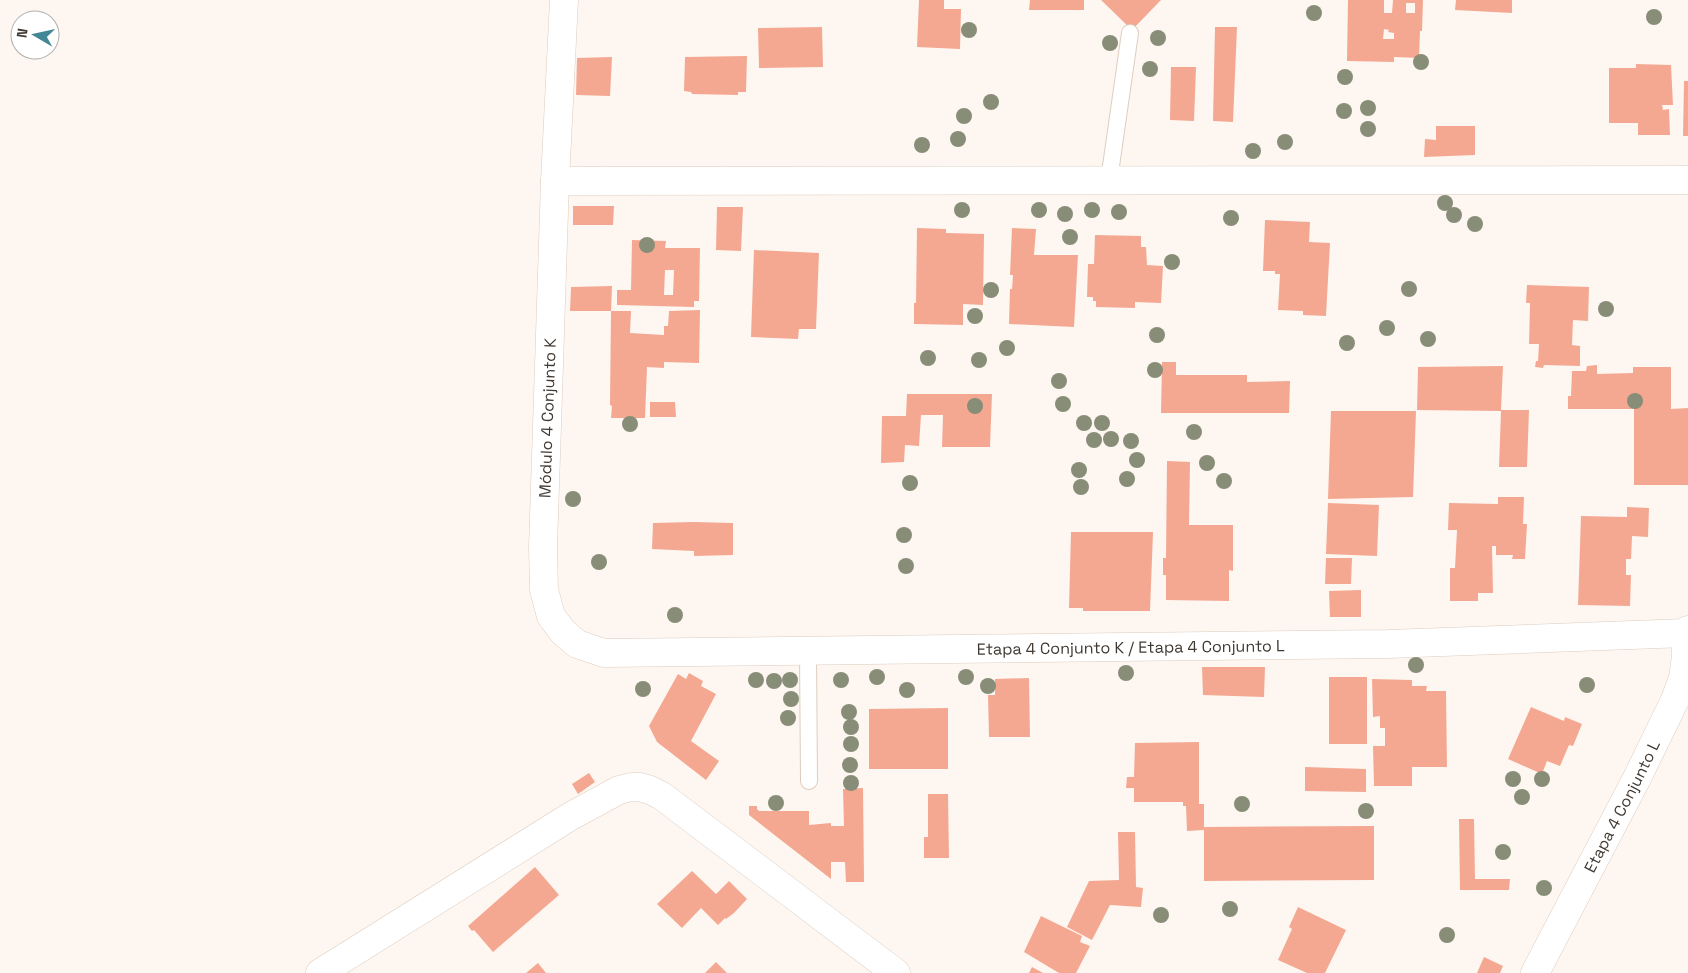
<svg xmlns="http://www.w3.org/2000/svg" width="1688" height="973" font-family="'Space Grotesk',sans-serif">
	<style>
		.building { fill: #f4a892; fill-rule: evenodd }
		.lines { fill: none; stroke-linecap: round; stroke-linejoin: round }
		.lane-casing { stroke: #ddccbe; stroke-width: 18 }
		.street-casing { stroke: #ddccbe; stroke-width: 29 }
		.lane { stroke: #fff; stroke-width: 16 }
		.street { stroke: #fff; stroke-width: 28 }
		.tree { fill: #878d77 }
		.labels { text-anchor: middle; stroke-width: 5; stroke-linejoin: round; paint-order: stroke }
		.street-label { font-size: 16px; fill: #403933; stroke: #fff }
	</style>
	<rect width="100%" height="100%" fill="#fef7f1"/>
	<g class="building">
		<path d="M919,0H944V9H961L960,49L917,47Z"/>
		<path d="M1030,0H1084V10H1029Z"/>
		<path d="M1101,0H1161L1132,30Z"/>
		<path d="M1348,0H1384V13H1392L1393,0H1423L1422,31H1420L1419,58L1394,57V62L1347,61ZM1406,3H1415V13H1406ZM1384,29L1389,30L1388,32L1394,33V39H1383Z"/>
		<path d="M1456,0H1512V13L1455,10Z"/>
		<path d="M822,27L823,67L759,68L758,28Z"/>
		<path d="M1215,27H1237L1233,122L1213,121Z"/>
		<path d="M747,56L746,92H738V95L692,94L691,92L684,91L685,57Z"/>
		<path d="M612,57L610,96L576,95L577,58Z"/>
		<path d="M1636,64L1671,65L1673,105H1662L1663,110L1669,109L1670,135H1638V123H1609V68H1636Z"/>
		<path d="M1171,67H1196L1194,121L1170,120Z"/>
		<path d="M1684,81H1688V136H1683Z"/>
		<path d="M1436,126H1475V155L1424,157L1425,139L1436,140Z"/>
		<path d="M573,206H614L613,225H573Z"/>
		<path d="M717,207H743L741,251L716,250Z"/>
		<path d="M1265,220L1310,222L1309,242L1330,243L1326,316L1303,315V311L1278,310L1280,274H1275V271H1263Z"/>
		<path d="M917,228L946,229V233L984,234L983,305L963,304V325L914,324V303H916Z"/>
		<path d="M1012,228L1036,229L1034,255H1078L1074,327L1009,324L1010,289H1012L1013,275H1010Z"/>
		<path d="M1095,235L1141,236V247H1146L1147,265L1163,266L1161,303L1135,302V308L1096,307V301H1093V297H1087L1088,264H1094Z"/>
		<path d="M632,240L666,241L665,248H700L699,301H694V307L617,305V290H631ZM665,270H674L673,295H664Z"/>
		<path d="M754,250L819,253L816,329H799L798,339L751,337Z"/>
		<path d="M1527,285L1589,287L1588,321L1573,320L1572,345L1580,346V366L1544,365L1543,368L1535,367L1536,361H1538L1539,344H1529L1530,303H1526Z"/>
		<path d="M612,286L611,311H570L571,287Z"/>
		<path d="M700,310L699,363L664,362V368L647,367L645,418H611L612,406L610,405L611,311H631L630,333L664,335V326H668L669,311Z"/>
		<path d="M1162,362H1176V375H1247V382L1290,381L1289,413H1161Z"/>
		<path d="M1597,365V374L1633,373V367H1671V409L1688,408V485H1634V409H1568V396H1571L1572,371H1586L1587,366Z"/>
		<path d="M1503,366L1501,410H1529L1527,467H1499L1501,411L1417,410L1418,367Z"/>
		<path d="M907,394H992L990,447H942L943,415H921L919,446L905,445L904,462L881,463L882,416H906Z"/>
		<path d="M650,402H675L676,417H650Z"/>
		<path d="M1331,411H1416L1413,497L1328,499Z"/>
		<path d="M1167,461L1190,462L1189,525H1233V571L1229,570V601L1166,600V575H1163V558H1166Z"/>
		<path d="M1498,497H1524L1523,524H1527L1525,559H1512L1513,555H1496V546H1492L1493,593H1478V601H1450V568H1455L1457,530H1448L1449,503L1498,504Z"/>
		<path d="M1328,503L1379,505L1377,556L1326,554Z"/>
		<path d="M1627,507L1649,508L1648,537L1632,536L1631,559H1626V575H1631L1630,606L1578,605L1581,516L1627,517Z"/>
		<path d="M693,522L733,523V555L694,556V551L652,549L653,523Z"/>
		<path d="M1071,532H1153L1150,611H1083V608H1069Z"/>
		<path d="M1326,558H1352L1351,584H1325Z"/>
		<path d="M1361,590V617H1330L1329,591Z"/>
		<path d="M1202,667H1265L1264,697L1203,695Z"/>
		<path d="M689,673L703,681L701,686L716,694L691,741L719,761L706,780L657,742L649,726L678,674L686,679Z"/>
		<rect x="1329" y="677" width="38" height="67"/>
		<path d="M1029,678L1030,737H989L988,695H995V679Z"/>
		<path d="M1372,679L1412,680V686H1427L1426,691H1446L1447,767H1412V786H1374L1373,746H1385V728H1380V716L1373,717Z"/>
		<path d="M1531,707L1564,721L1565,717L1582,724L1573,746L1569,745L1560,766L1547,761L1542,774L1508,759Z"/>
		<path d="M948,708V769H869V709Z"/>
		<path d="M1199,742V804H1204V827L1374,826V880L1204,881V830L1187,831L1186,806H1183V802H1134V788H1126L1127,777H1134L1135,743Z"/>
		<path d="M1305,767L1366,769V792L1305,791Z"/>
		<path d="M589,773L595,782L578,794L572,784Z"/>
		<path d="M863,788L864,882H846L845,862H831V879L749,815V806H757V809L759,811H809V825L831,823V826H844L843,789Z"/>
		<path d="M928,794H948L949,858H924V837H928Z"/>
		<path d="M1459,819H1474L1475,879H1510L1509,890H1460Z"/>
		<path d="M1118,832H1135L1136,887L1143,888L1141,907L1110,905L1092,940L1067,927L1089,881L1119,880Z"/>
		<path d="M535,867L559,895L493,952L474,930L472,931L468,926Z"/>
		<path d="M692,871L716,894L729,881L747,899L734,913L726,919L725,918L718,925L701,908L682,928L657,904Z"/>
		<path d="M1298,907L1346,930L1325,973H1307L1278,960L1292,929L1289,927Z"/>
		<path d="M1041,916L1082,936L1080,942L1090,946L1076,973H1059L1024,952Z"/>
		<path d="M1484,957L1503,966L1500,973H1477Z"/>
		<path d="M716,962L727,973H705Z"/>
		<path d="M538,963L546,973H526Z"/>
		<path d="M1032,967L1043,973H1029Z"/>
	</g>
	<g class="lines">
		<g class="lane-casing">
			<g id="lane">
				<path d="M1109,180L1130,33"/>
				<path d="M808,651L809,781"/>
			</g>
		</g>
		<g class="street-casing">
			<g id="street">
				<path id="s1" d="M564,0L555,181L543,548L544,590L551,616L563,632L577,644L604,653L1388,644L1686,633"/>
				<path d="M555,181L1688,180"/>
				<path d="M320,973L571,816L619,790L631,787H640L650,790L662,796L896,973"/>
				<path id="s2" d="M1535,973L1637,778L1675,700L1683,678L1686,656V633L1688,630"/>
			</g>
		</g>
		<use href="#lane" class="lane"/>
		<use href="#street" class="street"/>
	</g>
	<g class="tree">
		<circle cx="1314" cy="13" r="8"/>
		<circle cx="1654" cy="17" r="8"/>
		<circle cx="969" cy="30" r="8"/>
		<circle cx="1158" cy="38" r="8"/>
		<circle cx="1110" cy="43" r="8"/>
		<circle cx="1421" cy="62" r="8"/>
		<circle cx="1150" cy="69" r="8"/>
		<circle cx="1345" cy="77" r="8"/>
		<circle cx="991" cy="102" r="8"/>
		<circle cx="1368" cy="108" r="8"/>
		<circle cx="1344" cy="111" r="8"/>
		<circle cx="964" cy="116" r="8"/>
		<circle cx="1368" cy="129" r="8"/>
		<circle cx="958" cy="139" r="8"/>
		<circle cx="1285" cy="142" r="8"/>
		<circle cx="922" cy="145" r="8"/>
		<circle cx="1253" cy="151" r="8"/>
		<circle cx="1445" cy="203" r="8"/>
		<circle cx="962" cy="210" r="8"/>
		<circle cx="1039" cy="210" r="8"/>
		<circle cx="1092" cy="210" r="8"/>
		<circle cx="1119" cy="212" r="8"/>
		<circle cx="1065" cy="214" r="8"/>
		<circle cx="1454" cy="215" r="8"/>
		<circle cx="1231" cy="218" r="8"/>
		<circle cx="1475" cy="224" r="8"/>
		<circle cx="1070" cy="237" r="8"/>
		<circle cx="647" cy="245" r="8"/>
		<circle cx="1172" cy="262" r="8"/>
		<circle cx="1409" cy="289" r="8"/>
		<circle cx="991" cy="290" r="8"/>
		<circle cx="1606" cy="309" r="8"/>
		<circle cx="975" cy="316" r="8"/>
		<circle cx="1387" cy="328" r="8"/>
		<circle cx="1157" cy="335" r="8"/>
		<circle cx="1428" cy="339" r="8"/>
		<circle cx="1347" cy="343" r="8"/>
		<circle cx="1007" cy="348" r="8"/>
		<circle cx="928" cy="358" r="8"/>
		<circle cx="979" cy="360" r="8"/>
		<circle cx="1155" cy="370" r="8"/>
		<circle cx="1059" cy="381" r="8"/>
		<circle cx="1635" cy="401" r="8"/>
		<circle cx="1063" cy="404" r="8"/>
		<circle cx="975" cy="406" r="8"/>
		<circle cx="1084" cy="423" r="8"/>
		<circle cx="1102" cy="423" r="8"/>
		<circle cx="630" cy="424" r="8"/>
		<circle cx="1194" cy="432" r="8"/>
		<circle cx="1111" cy="439" r="8"/>
		<circle cx="1094" cy="440" r="8"/>
		<circle cx="1131" cy="441" r="8"/>
		<circle cx="1137" cy="460" r="8"/>
		<circle cx="1207" cy="463" r="8"/>
		<circle cx="1079" cy="470" r="8"/>
		<circle cx="1127" cy="479" r="8"/>
		<circle cx="1224" cy="481" r="8"/>
		<circle cx="910" cy="483" r="8"/>
		<circle cx="1081" cy="487" r="8"/>
		<circle cx="573" cy="499" r="8"/>
		<circle cx="904" cy="535" r="8"/>
		<circle cx="599" cy="562" r="8"/>
		<circle cx="906" cy="566" r="8"/>
		<circle cx="675" cy="615" r="8"/>
		<circle cx="1416" cy="665" r="8"/>
		<circle cx="1126" cy="673" r="8"/>
		<circle cx="877" cy="677" r="8"/>
		<circle cx="966" cy="677" r="8"/>
		<circle cx="756" cy="680" r="8"/>
		<circle cx="790" cy="680" r="8"/>
		<circle cx="841" cy="680" r="8"/>
		<circle cx="774" cy="681" r="8"/>
		<circle cx="1587" cy="685" r="8"/>
		<circle cx="988" cy="686" r="8"/>
		<circle cx="643" cy="689" r="8"/>
		<circle cx="907" cy="690" r="8"/>
		<circle cx="791" cy="699" r="8"/>
		<circle cx="849" cy="712" r="8"/>
		<circle cx="788" cy="718" r="8"/>
		<circle cx="851" cy="727" r="8"/>
		<circle cx="851" cy="744" r="8"/>
		<circle cx="850" cy="765" r="8"/>
		<circle cx="1513" cy="779" r="8"/>
		<circle cx="1542" cy="779" r="8"/>
		<circle cx="851" cy="783" r="8"/>
		<circle cx="1522" cy="797" r="8"/>
		<circle cx="776" cy="803" r="8"/>
		<circle cx="1242" cy="804" r="8"/>
		<circle cx="1366" cy="811" r="8"/>
		<circle cx="1503" cy="852" r="8"/>
		<circle cx="1544" cy="888" r="8"/>
		<circle cx="1230" cy="909" r="8"/>
		<circle cx="1161" cy="915" r="8"/>
		<circle cx="1447" cy="935" r="8"/>
	</g>
	<g class="labels">
		<g class="street-label">
			<text transform="translate(547 418) rotate(-88)" y="6">Módulo 4 Conjunto K</text>
			<text dy="6" stroke="none"><textPath href="#s1" startOffset="1211">Etapa 4 Conjunto K / Etapa 4 Conjunto L</textPath></text>
			<text dy="6" stroke="none"><textPath href="#s2" startOffset="188">Etapa 4 Conjunto L</textPath></text>
		</g>
	</g>
	<g transform="translate(35 35) rotate(279)"><circle r="24" fill="#ffffff" stroke="#b3b0ad"/>
	<path d="M0-4L9 19L0 12L-9 19Z" fill="#428795"/>
	<text y="-8" font-size="14" font-weight="bold" text-anchor="middle" fill="#403933">N</text>
	</g>
</svg>
